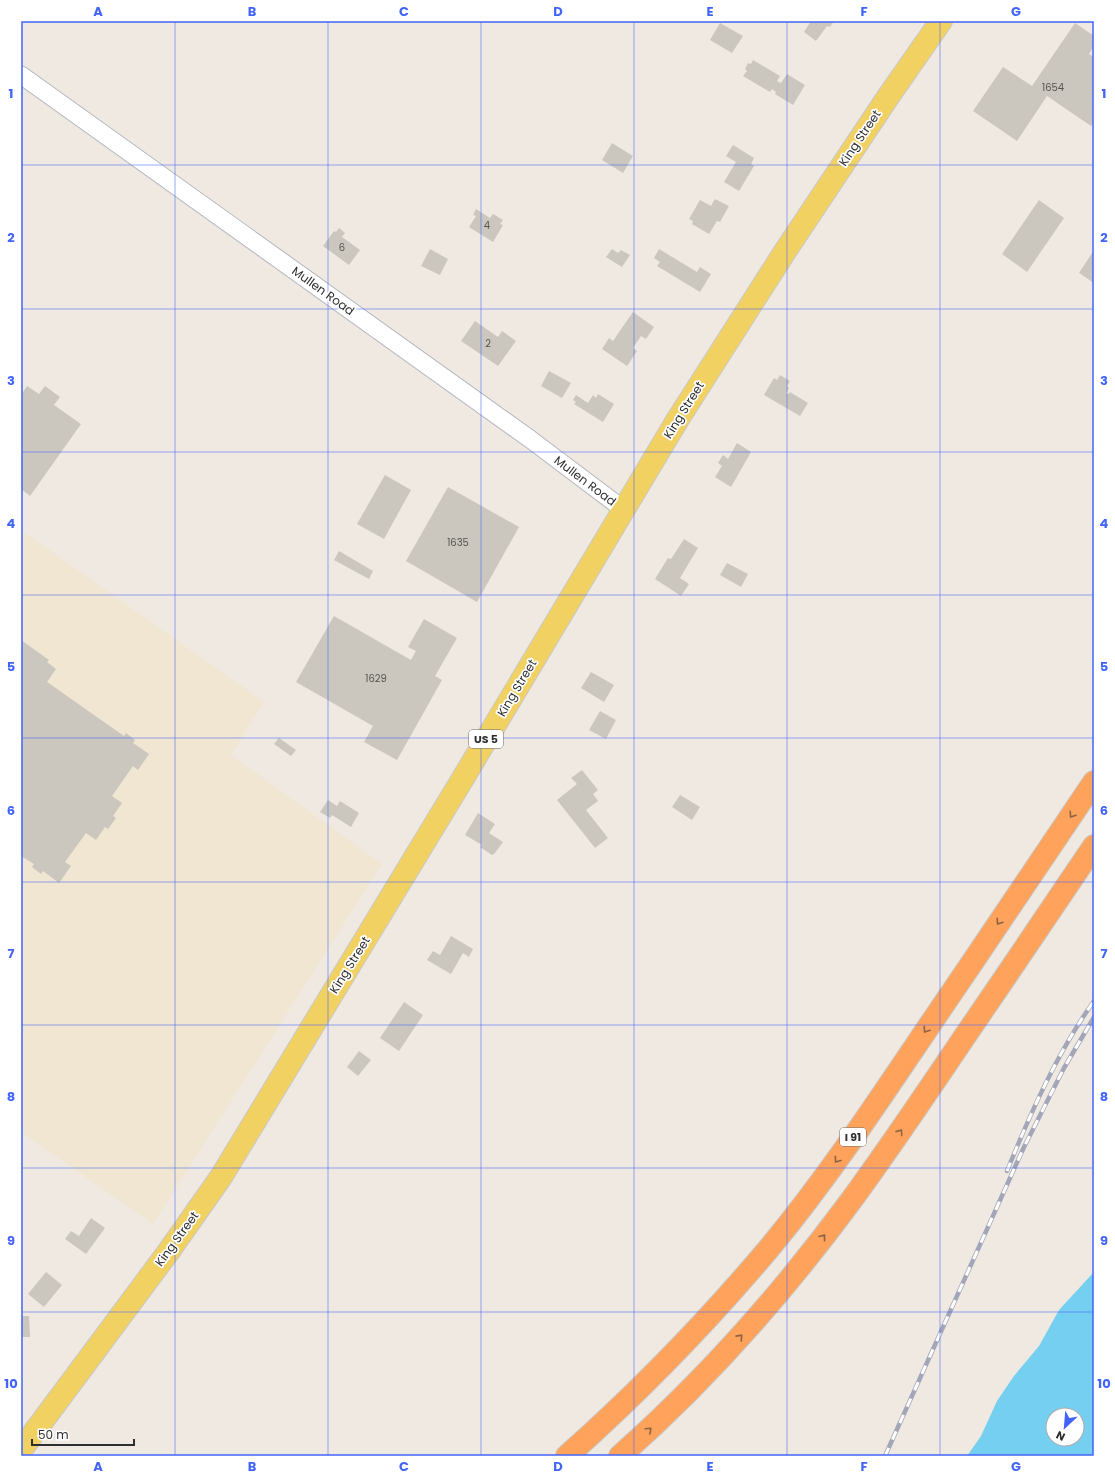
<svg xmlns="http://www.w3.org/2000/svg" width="1115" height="1477" font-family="Poppins,sans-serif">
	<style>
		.education { fill: #f0e6d1 }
		.water { fill: #75cff0; fill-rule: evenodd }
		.building { fill: #cbc7bf }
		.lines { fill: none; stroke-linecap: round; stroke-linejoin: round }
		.minor-casing { stroke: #b4b7c1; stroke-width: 19 }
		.major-casing { stroke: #c9c9c9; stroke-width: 24 }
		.highway-casing { stroke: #c9c9c9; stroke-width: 24 }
		.minor { stroke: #fff; stroke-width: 17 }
		.major { stroke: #f2d163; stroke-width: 22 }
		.highway { stroke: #ffa35c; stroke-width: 22 }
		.rail-casing { stroke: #a3a6b8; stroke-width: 4.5 }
		.rail { stroke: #fff; stroke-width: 3; stroke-dasharray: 9; stroke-linecap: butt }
		.oneway { stroke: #8c6343 }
		.grid { fill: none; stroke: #4264fb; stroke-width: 1; stroke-opacity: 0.55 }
		.labels { text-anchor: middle; stroke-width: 3.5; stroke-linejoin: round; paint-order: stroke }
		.number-label { font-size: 10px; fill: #555452 }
		.shield { fill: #fff; stroke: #6d6d6d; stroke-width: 1 }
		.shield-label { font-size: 11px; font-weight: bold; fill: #2e2e2e }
		.street-label { font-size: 12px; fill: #2e2e2e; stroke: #fff }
		.neatline { fill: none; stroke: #4264fb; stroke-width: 1.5 }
		.grid-label { font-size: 13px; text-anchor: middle; font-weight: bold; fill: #4264fb }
	</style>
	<rect width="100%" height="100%" fill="#efe9e1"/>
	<path class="education" d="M21,530L264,702L231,755L382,864L153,1224L21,1132Z"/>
	<path class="water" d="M1094,1272V1456H967L981,1436L997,1401L1014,1376L1039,1346L1059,1310ZM1053,1415H1077V1439H1053Z"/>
	<g class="building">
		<path d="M811,21H834L830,27L827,26L816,41L804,32Z"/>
		<path d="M720,23L743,36L732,53L710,40Z"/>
		<path d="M1075,23L1094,36V46L1089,54L1094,57V122L1091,126L1047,96L1017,141L973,111L1003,67L1032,86Z"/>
		<path d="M753,60L780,76L777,81L781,83L787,74L805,85L793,105L775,94L776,92L772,89L770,92L743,76L747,71L745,69L748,63L751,64Z"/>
		<path d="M612,143L633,156L623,173L602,160Z"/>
		<path d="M733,145L754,158L751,164L754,166L739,191L724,182L736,162L726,156Z"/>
		<path d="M715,199L729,206L720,222L717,221L709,234L692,224L693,221L689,219L700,200L711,206Z"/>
		<path d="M1039,200L1064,218L1027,272L1002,254Z"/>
		<path d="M476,209L490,218L493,214L503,220L500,224L503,225L493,242L469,227L476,216L473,215Z"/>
		<path d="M339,228L345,233L342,237L360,250L349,265L323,246L334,231L336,232Z"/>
		<path d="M430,249L448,259L440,275L421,266Z"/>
		<path d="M612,249L618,253L621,250L630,255L622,267L606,257Z"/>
		<path d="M659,249L697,272L700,267L711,274L700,292L657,266L660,262L654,258Z"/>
		<path d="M1094,250V283L1079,273Z"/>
		<path d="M633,312L654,327L646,339L641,336L633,348L637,351L627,366L602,349L609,338L613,341Z"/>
		<path d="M475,321L498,337L502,331L516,341L498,366L461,341Z"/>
		<path d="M549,371L571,383L562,398L541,386Z"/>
		<path d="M780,375L790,381L787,386L789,388L786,393L789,394L790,392L808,403L800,416L764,395L774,378L777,380Z"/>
		<path d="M27,386L39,394L45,386L60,397L54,405L81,424L30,496L21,489V395Z"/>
		<path d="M598,394L614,404L603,422L574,404L576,402L573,400L576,395L588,403L593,395L596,398Z"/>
		<path d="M737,443L751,452L731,487L715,477L722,466L718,463L723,455L728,459Z"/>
		<path d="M385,475L411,490L384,539L357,524Z"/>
		<path d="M448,487L519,527L477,602L406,561Z"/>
		<path d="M684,539L698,548L680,578L689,584L681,596L655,579L668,558L671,559Z"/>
		<path d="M339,551L373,571L369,579L334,560Z"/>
		<path d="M727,563L748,574L741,587L720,575Z"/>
		<path d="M334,616L411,660L416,651L408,647L424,619L457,638L435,676L442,680L397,760L364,742L373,726L296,682Z"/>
		<path d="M21,640L49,660L47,662L56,669L47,682L124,736L126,733L135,740L133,743L149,754L138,770L133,766L112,796L122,803L113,816L116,818L108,829L105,827L96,840L86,833L65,862L71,866L59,883L43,871L41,874L32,867L34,864L21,856Z"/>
		<path d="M591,672L614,685L604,702L581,688Z"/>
		<path d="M600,711L616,720L606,739L589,730Z"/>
		<path d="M279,738L296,750L291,756L274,744Z"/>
		<path d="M582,770L598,790L593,794L598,801L586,810L608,838L595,848L557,800L577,784L571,778Z"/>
		<path d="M680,795L700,807L692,820L672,807Z"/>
		<path d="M328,800L337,806L340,801L359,813L351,827L332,815L330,818L320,812Z"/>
		<path d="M478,813L495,824L489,833L503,842L495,853L492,855L480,847L482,845L465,835Z"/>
		<path d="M451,936L473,949L469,957L463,953L451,974L427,960L433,951L440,955Z"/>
		<path d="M404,1002L423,1015L399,1051L380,1038Z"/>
		<path d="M359,1051L371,1060L358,1076L347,1067Z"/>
		<path d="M91,1218L105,1228L86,1254L65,1239L71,1231L79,1236Z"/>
		<path d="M46,1272L62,1285L44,1307L28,1294Z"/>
		<path d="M21,1316H29L30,1337H21Z"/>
	</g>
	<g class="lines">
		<g class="minor-casing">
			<path id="minor" d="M21,75L530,439L623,509"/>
		</g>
		<g class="major-casing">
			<path id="major" d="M21,1450L169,1251L221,1177L462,780L678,419L784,253L888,97L941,21"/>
		</g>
		<g class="highway-casing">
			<g id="highway">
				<path d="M567,1456C640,1391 708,1321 771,1246C828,1177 877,1103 927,1029C983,947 1038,865 1094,782"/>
				<path d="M620,1456C706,1380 782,1294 850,1202C889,1149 926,1094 963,1039C1007,975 1050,911 1094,846"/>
			</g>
		</g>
		<use href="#minor" class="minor"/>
		<use href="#major" class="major"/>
		<use href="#highway" class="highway"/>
		<g class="rail-casing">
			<g id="rail">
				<path d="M1007,1171C1031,1112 1057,1053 1094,1001"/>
				<path d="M885,1456L1024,1147L1064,1068L1094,1017"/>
			</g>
		</g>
		<use href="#rail" class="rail"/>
	</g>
	<defs><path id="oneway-chevron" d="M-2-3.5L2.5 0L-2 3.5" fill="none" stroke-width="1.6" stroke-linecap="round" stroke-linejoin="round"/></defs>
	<g class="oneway">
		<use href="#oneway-chevron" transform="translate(1072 815) rotate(124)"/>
		<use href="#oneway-chevron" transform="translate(999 922) rotate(124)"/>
		<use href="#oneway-chevron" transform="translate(926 1030) rotate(124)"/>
		<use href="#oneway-chevron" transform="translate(900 1132) rotate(-55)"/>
		<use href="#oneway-chevron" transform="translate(837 1160) rotate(126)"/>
		<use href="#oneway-chevron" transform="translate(823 1237) rotate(-52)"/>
		<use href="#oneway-chevron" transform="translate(740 1337) rotate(-48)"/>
		<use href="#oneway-chevron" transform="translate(649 1430) rotate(-43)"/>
	</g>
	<path class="grid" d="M175,21V1456M328,21V1456M481,21V1456M634,21V1456M787,21V1456M940,21V1456M21,165H1094M21,309H1094M21,452H1094M21,595H1094M21,738H1094M21,882H1094M21,1025H1094M21,1168H1094M21,1312H1094"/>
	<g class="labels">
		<g class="number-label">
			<text x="1053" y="91">1654</text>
			<text x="487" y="229">4</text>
			<text x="342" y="251">6</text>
			<text x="488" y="347">2</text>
			<text x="458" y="546">1635</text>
			<text x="376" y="682">1629</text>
		</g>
		<g class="shield">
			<rect x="469" y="730" width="34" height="18" rx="3"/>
			<rect x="840" y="1128" width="26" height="18" rx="3"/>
		</g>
		<g class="shield-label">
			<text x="486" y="743">US 5</text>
			<text x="853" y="1141">I 91</text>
		</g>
		<g class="street-label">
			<text transform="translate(860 138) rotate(-56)" y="4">King Street</text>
			<text transform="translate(323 291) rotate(36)" y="4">Mullen Road</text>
			<text transform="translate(684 410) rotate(-58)" y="4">King Street</text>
			<text transform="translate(585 481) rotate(37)" y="4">Mullen Road</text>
			<text transform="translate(517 688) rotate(-59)" y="4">King Street</text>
			<text transform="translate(350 965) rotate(-58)" y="4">King Street</text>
			<text transform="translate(177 1239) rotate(-54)" y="4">King Street</text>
		</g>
	</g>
	<rect width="1115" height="1477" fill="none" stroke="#ffffff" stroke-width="44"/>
	<g transform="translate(1065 1427) rotate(206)"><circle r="19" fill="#ffffff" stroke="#ababab"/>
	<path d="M0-3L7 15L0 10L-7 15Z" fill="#4264fb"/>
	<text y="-6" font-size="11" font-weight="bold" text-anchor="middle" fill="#2e2e2e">N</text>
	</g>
	<path d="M32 1439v6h102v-6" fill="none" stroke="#2e2e2e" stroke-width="2"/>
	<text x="38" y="1439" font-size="12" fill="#2e2e2e" stroke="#ffffff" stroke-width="3" paint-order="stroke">50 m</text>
	<rect x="22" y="22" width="1071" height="1433" class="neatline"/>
	<g class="grid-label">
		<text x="98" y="16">A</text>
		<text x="252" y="16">B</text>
		<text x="404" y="16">C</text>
		<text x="558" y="16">D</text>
		<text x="710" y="16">E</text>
		<text x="864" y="16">F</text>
		<text x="1016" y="16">G</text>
		<text x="11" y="98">1</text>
		<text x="1104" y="98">1</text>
		<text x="11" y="242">2</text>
		<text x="1104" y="242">2</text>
		<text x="11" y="385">3</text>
		<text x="1104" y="385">3</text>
		<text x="11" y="528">4</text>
		<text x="1104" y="528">4</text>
		<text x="11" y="671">5</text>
		<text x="1104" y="671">5</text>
		<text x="11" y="815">6</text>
		<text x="1104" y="815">6</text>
		<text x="11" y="958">7</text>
		<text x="1104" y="958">7</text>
		<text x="11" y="1101">8</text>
		<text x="1104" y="1101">8</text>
		<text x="11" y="1245">9</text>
		<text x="1104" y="1245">9</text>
		<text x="11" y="1388">10</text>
		<text x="1104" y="1388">10</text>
		<text x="98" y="1471">A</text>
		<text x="252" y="1471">B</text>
		<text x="404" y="1471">C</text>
		<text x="558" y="1471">D</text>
		<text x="710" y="1471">E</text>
		<text x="864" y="1471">F</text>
		<text x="1016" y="1471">G</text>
	</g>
</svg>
